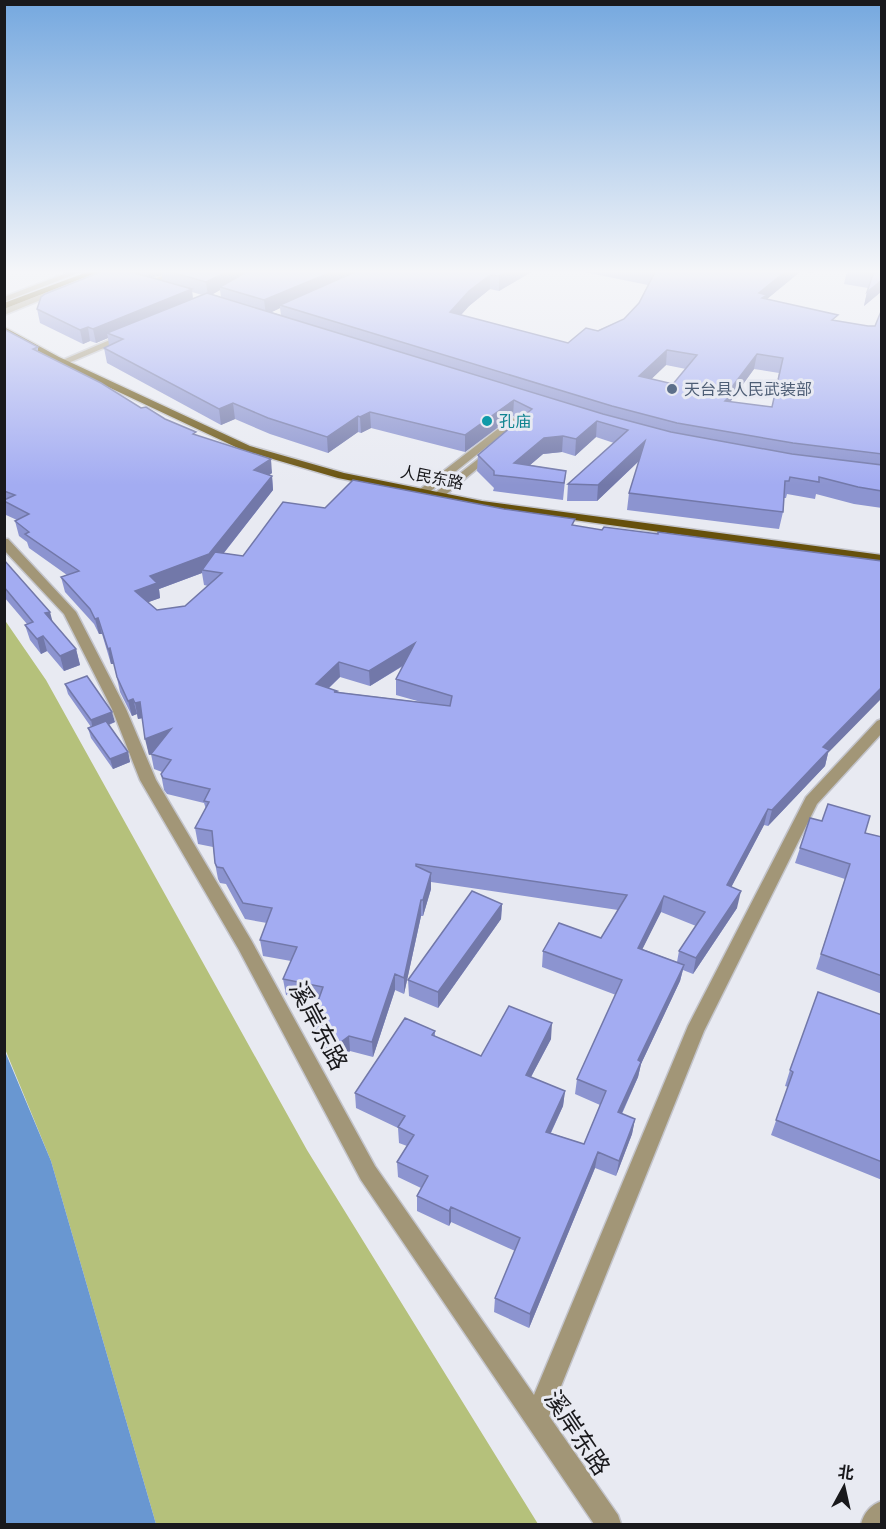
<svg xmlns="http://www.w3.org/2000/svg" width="886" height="1529" font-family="'Exo 2','Noto Sans SC',sans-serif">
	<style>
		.green { fill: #b5c17b }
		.water { fill: #6997d1 }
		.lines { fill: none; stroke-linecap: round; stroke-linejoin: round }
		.minor-casing { stroke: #c3c4cb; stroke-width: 3 }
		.major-casing { stroke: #c3c4cb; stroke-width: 3 }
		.minor { fill: #a29677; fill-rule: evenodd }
		.major { fill: #66500b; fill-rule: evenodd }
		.wall { fill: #8c94d0; fill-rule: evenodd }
		.shaded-wall { fill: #7278a9 }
		.building { fill: #a3acf2; stroke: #7278a9; stroke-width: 1.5; fill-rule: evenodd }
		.service-dot { fill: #5c6f8a; stroke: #e8eaf2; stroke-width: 2 }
		.culture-dot { fill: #0f9aa8; stroke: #e8eaf2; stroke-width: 2 }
		.labels { text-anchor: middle; stroke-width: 6; stroke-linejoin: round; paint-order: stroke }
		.far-service-label { font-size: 16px; fill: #4e5e75; stroke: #e8eaf2; text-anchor: start }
		.far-culture-label { font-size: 16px; fill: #0d838f; stroke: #e8eaf2; text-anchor: start }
		.far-street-label { font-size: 16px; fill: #19191c; stroke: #e8eaf2 }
		.near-street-label { font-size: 24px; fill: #19191c; stroke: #e8eaf2 }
	</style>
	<rect width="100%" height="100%" fill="#e8eaf2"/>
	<path class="green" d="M4,619L46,680L307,1150L538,1524H156L51,1161L5,1049Z"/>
	<path class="water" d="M4,1049L51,1161L156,1524H5Z"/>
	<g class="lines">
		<g class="minor-casing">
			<g id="minor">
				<path d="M72,271H83L4,302V297Z"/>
				<path d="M175,271H186L151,285L144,283Z"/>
				<path d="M58,288L65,290L4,315V309Z"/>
				<path d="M124,334L132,336L66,364L58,362Z"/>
				<path d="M512,418L529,425L515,435L510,432L516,426L514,425L427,494H419V490Z"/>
				<path d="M492,448L496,449V453L443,497H435V493Z"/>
				<path d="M4,539H8L76,612L126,709L156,780L251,940L375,1166L534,1395L688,1026L806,797L877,721L882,719V733L817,804L704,1031L549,1416L618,1515L621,1524H594L361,1180L239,950L140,780L112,709L64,614L4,550Z"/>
				<path d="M882,1501V1524H861C864,1513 870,1505 882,1501Z"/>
			</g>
		</g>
		<g class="major-casing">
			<g id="major">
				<path d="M90,271H101L4,309V303Z"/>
				<path d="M4,327L59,357L250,446L344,473L482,501L882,555V563L482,507L338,478L242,450L53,361L4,334Z"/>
			</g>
		</g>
		<use href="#minor" class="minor"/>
		<use href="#major" class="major"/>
	</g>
	<g class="wall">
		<path d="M103,271H533L499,291L490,289L469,306L461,315L568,343L624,319L639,303L648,285L579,271H801L767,299L837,321L868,326H875L882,309V508L854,504L816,494L815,499L787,494L786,498H784L783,512L779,529L627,510L629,493L639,461L597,501H567L568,484L614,443L596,437L575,456L562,452L543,454L530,465L566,471L563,500L493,491L494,488L477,471L478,455L520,420L513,416L465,452L371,428L361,433L358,432L328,453L270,434L235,419L221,425L107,363L104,348L109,346L108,338L96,343L90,341L83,344L40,323L37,309ZM162,275V281L151,277ZM220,290L221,297L212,294ZM192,292L202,295L193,299ZM280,308L281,315L271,312L276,310ZM666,365L686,369L673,384L651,379ZM754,369L779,373L772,407L730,402Z"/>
		<path d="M801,271H816L812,273Z"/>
		<path d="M847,271H882V291L864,306L868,288L844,284Z"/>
		<path d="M4,329L38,347V351L141,408L272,473L269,475L272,476L273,490L224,553L243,556L325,508L574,525L828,753L825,766L768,826L764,825L731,887L737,908L693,974L683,970L680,981L641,1064L638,1077L622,1114L635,1119L632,1134L616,1176L595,1168L529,1328L494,1312L495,1298L515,1251L451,1222L449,1226L417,1211V1196L421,1188L398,1177L397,1162L407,1146L399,1143L398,1128L356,1108L355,1093L435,1031V1037L481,1056L551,1039L531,1077L565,1091L563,1106L551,1133L584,1144L600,1105L575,1094L577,1079L616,995L542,967L543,951L601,938L618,910L431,882V889L423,916H421L404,994L395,990L373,1057L350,1051L335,1064L321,1050L320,1039L313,1036L311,1021L318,1001L286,995L283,979L291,961L263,956L260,940L267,923L245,919L226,884L220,883L218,879L215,863L213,847L198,844L195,828L206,809L204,803L167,794L164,790L161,774L162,772L154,769L151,754L149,755L142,718L138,719L137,714L132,716L120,692L114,664H111L102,634H99L94,624L65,592L61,577L67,575L29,548L27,542L19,536L15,521L17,520L6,515L4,508ZM202,573L204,585L208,586L185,606L157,610L148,602L160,598L159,589ZM403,666L396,679V695L421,702L337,692V691L329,688L340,677L370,686ZM661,912L696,926L679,951L677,962L642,949Z"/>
		<path d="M4,560L53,622L76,649L80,665L64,671L47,651L41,654L30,640L25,625L27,624L4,597Z"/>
		<path d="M65,684L115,722L109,725L128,752L130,762L113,769L91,738L88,728L91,727L68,694Z"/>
		<path d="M865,833L882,837V994L816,969L845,879L795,863L800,848Z"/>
		<path d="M502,904L501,919L438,1008L409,996L408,980Z"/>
		<path d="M882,1015V1180L771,1135L788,1087L785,1086L790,1070Z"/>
	</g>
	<g class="shaded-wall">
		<path d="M148,271H161L162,275L149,278Z"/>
		<path d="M228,271H256L220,287V290L208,297L206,282Z"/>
		<path d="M334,271H367L280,305V308L266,315L264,300Z"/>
		<path d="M509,271H533L499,291V276Z"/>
		<path d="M786,271H801L767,299L765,310L759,293Z"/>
		<path d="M490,275V289L469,306L450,327V312L469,291Z"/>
		<path d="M882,280V291L864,306L867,292Z"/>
		<path d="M192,289L193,302L107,333L108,338L96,343L93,329Z"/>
		<path d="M88,327L90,341L83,344L80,330Z"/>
		<path d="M667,350L666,365L638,392L639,376Z"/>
		<path d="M757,354L754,369L728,405L726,413L725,396Z"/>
		<path d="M514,400L513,416L465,452V435Z"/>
		<path d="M233,403L235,419L221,425L219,409Z"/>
		<path d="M370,412L371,428L361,433L360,417Z"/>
		<path d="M358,416V432L328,453L327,437Z"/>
		<path d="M597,421L596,437L575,456L576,439Z"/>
		<path d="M563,436L562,452L543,454L516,477L514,463L544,438Z"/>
		<path d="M645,441L643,457L597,501L598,485Z"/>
		<path d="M271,459L272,473L256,484L254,470Z"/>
		<path d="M272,476L273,490L211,569L202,570V573L159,589L160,598L138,606L135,591L150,576Z"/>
		<path d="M50,612L54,627L45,613Z"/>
		<path d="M98,618L102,634H99L95,619Z"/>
		<path d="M43,636L47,651L41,654L37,639Z"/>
		<path d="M415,643V658L370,686L369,671Z"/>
		<path d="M110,648L114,664H111L108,649Z"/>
		<path d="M76,649L80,665L64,671L60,656Z"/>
		<path d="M339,662L340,677L317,699L316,684Z"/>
		<path d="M882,687V698L828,753L825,766L768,826L772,810L823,747Z"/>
		<path d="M133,699L137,714L132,716L128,701Z"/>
		<path d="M140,702L143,718L138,719L135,703Z"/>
		<path d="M112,712L115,722L93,730L91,720Z"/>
		<path d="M171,729L174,745L149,755L145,739Z"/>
		<path d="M128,752L130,762L113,769L110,759Z"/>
		<path d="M768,809L764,825L724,901L727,885Z"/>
		<path d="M431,873V889L423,916V900Z"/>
		<path d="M741,891L737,908L693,974L696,958Z"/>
		<path d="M664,896L661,912L635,964L638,948Z"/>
		<path d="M421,900V916L404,994V978Z"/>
		<path d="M502,904L501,919L438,1008V992Z"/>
		<path d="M684,965L680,981L641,1064L638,1077L615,1128L618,1112L638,1060Z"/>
		<path d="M395,974V990L373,1057L372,1042Z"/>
		<path d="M552,1023L551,1039L524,1090L526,1075Z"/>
		<path d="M349,1036L350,1051L335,1064L333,1048Z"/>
		<path d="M565,1091L563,1106L544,1147L546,1132Z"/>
		<path d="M635,1119L632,1134L616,1176L619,1161Z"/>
		<path d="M598,1152L595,1168L529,1328L530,1314Z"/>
		<path d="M451,1207V1222L449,1226V1211Z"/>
	</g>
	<g class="building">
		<path d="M103,271H128L192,289L93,329L88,327L80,330L37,309L41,297L45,294Z"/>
		<path d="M167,271H228L206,282Z"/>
		<path d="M248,271H334L264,300L220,287Z"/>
		<path d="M357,271H509L499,276L490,275L469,291L450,312L568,343L586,328L598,331L624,319L639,303L655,272L648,271H786L759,293L767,295L762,298L838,315L832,320L868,326H875L882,309V454L793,443L677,423L612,406L280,305ZM667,350L697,355L673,384L639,376ZM757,354L783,358L772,407L725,401L729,397L725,396Z"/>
		<path d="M853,271H882V280L867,292L873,274Z"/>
		<path d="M207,293L603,414L671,432L792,454L882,465V491L858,487L819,477V482L790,477L789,481H785L783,512L629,493L645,441L598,485L568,484L628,430L597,421L576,439L563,436L544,438L514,463L566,471L564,483L494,475V471L478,455L532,409L514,400L465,435L370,412L360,417L358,416L327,437L268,418L233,403L219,409L104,348L123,339L107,333Z"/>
		<path d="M4,329L38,347L33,349L101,383L141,408L146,407L165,419L196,432L193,434L271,459L254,470L272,476L209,554L150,576L157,583L135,591L157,610L185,606L222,573L202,570L215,552L243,556L283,502L325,508L353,480L504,509L575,519L572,525L602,530L604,527L658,534V532L882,561V687L823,747L829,750L772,810L768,809L727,885L741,891L696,958L679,951L705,912L664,896L638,948L684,965L638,1060L641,1062L618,1112L635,1119L619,1161L598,1152L530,1314L495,1298L520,1238L451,1207L449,1211L417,1196L428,1176L397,1162L414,1135L398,1127L405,1116L355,1093L405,1018L435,1031L432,1035L481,1056L509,1006L552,1023L526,1075L565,1091L546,1132L584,1144L606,1091L577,1079L622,980L543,951L559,923L601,938L627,895L416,864V866L431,873L423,900H421L404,978L395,974L372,1042L349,1036L333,1048L320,1034L331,1027L311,1021L323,987L283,979L297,947L260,940L272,908L243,903L223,868L217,867L215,863L212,831L195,828L209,802L204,801L210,789L163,778L161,774L171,760L151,754L171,729L145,739L140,702L135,703L133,699L128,701L117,677L110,648L108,649L98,618L95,619L90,609L61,577L79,571L25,534L29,532L15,521L29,514L4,501V500L15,495L4,491ZM415,643L396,679L452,696L450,706L334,692L337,691L316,684L339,662L369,671Z"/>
		<path d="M4,560L50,612L45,613L76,649L60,656L43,636L37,639L25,625L33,622L4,587Z"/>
		<path d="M87,676L112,712L91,720L65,684Z"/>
		<path d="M106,721L128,752L110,759L88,728Z"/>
		<path d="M828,804L870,816L865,833L882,837V976L821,954L850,864L800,848L810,818L822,821Z"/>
		<path d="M472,891L502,904L438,992L408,980Z"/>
		<path d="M818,992L882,1015V1162L776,1120L793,1072L790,1070Z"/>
	</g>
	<linearGradient id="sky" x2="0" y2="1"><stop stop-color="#75a8df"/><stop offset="0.56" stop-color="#f5f6f9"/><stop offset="1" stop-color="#f5f6f9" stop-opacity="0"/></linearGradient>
	<rect width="886" height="485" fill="url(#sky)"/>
	<circle class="service-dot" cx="672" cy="389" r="6"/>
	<circle class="culture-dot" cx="487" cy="421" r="6"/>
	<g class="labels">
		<g class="far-service-label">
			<text x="684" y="395">天台县人民武装部</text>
		</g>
		<g class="far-culture-label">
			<text x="499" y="427">孔庙</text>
		</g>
		<g class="far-street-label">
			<text transform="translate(432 477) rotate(11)" y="6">人民东路</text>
		</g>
		<g class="near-street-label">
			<text transform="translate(318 1026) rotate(62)" y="8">溪岸东路</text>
			<text transform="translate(577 1433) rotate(56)" y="8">溪岸东路</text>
		</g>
	</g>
	<rect width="886" height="1529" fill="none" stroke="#19191c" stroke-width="12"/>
	<g transform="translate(844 1487) rotate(8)" stroke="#e8eaf2" stroke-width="4.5" paint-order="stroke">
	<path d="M0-4.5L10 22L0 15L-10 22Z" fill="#19191c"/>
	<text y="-9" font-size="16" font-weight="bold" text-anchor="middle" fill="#19191c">北</text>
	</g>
</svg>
